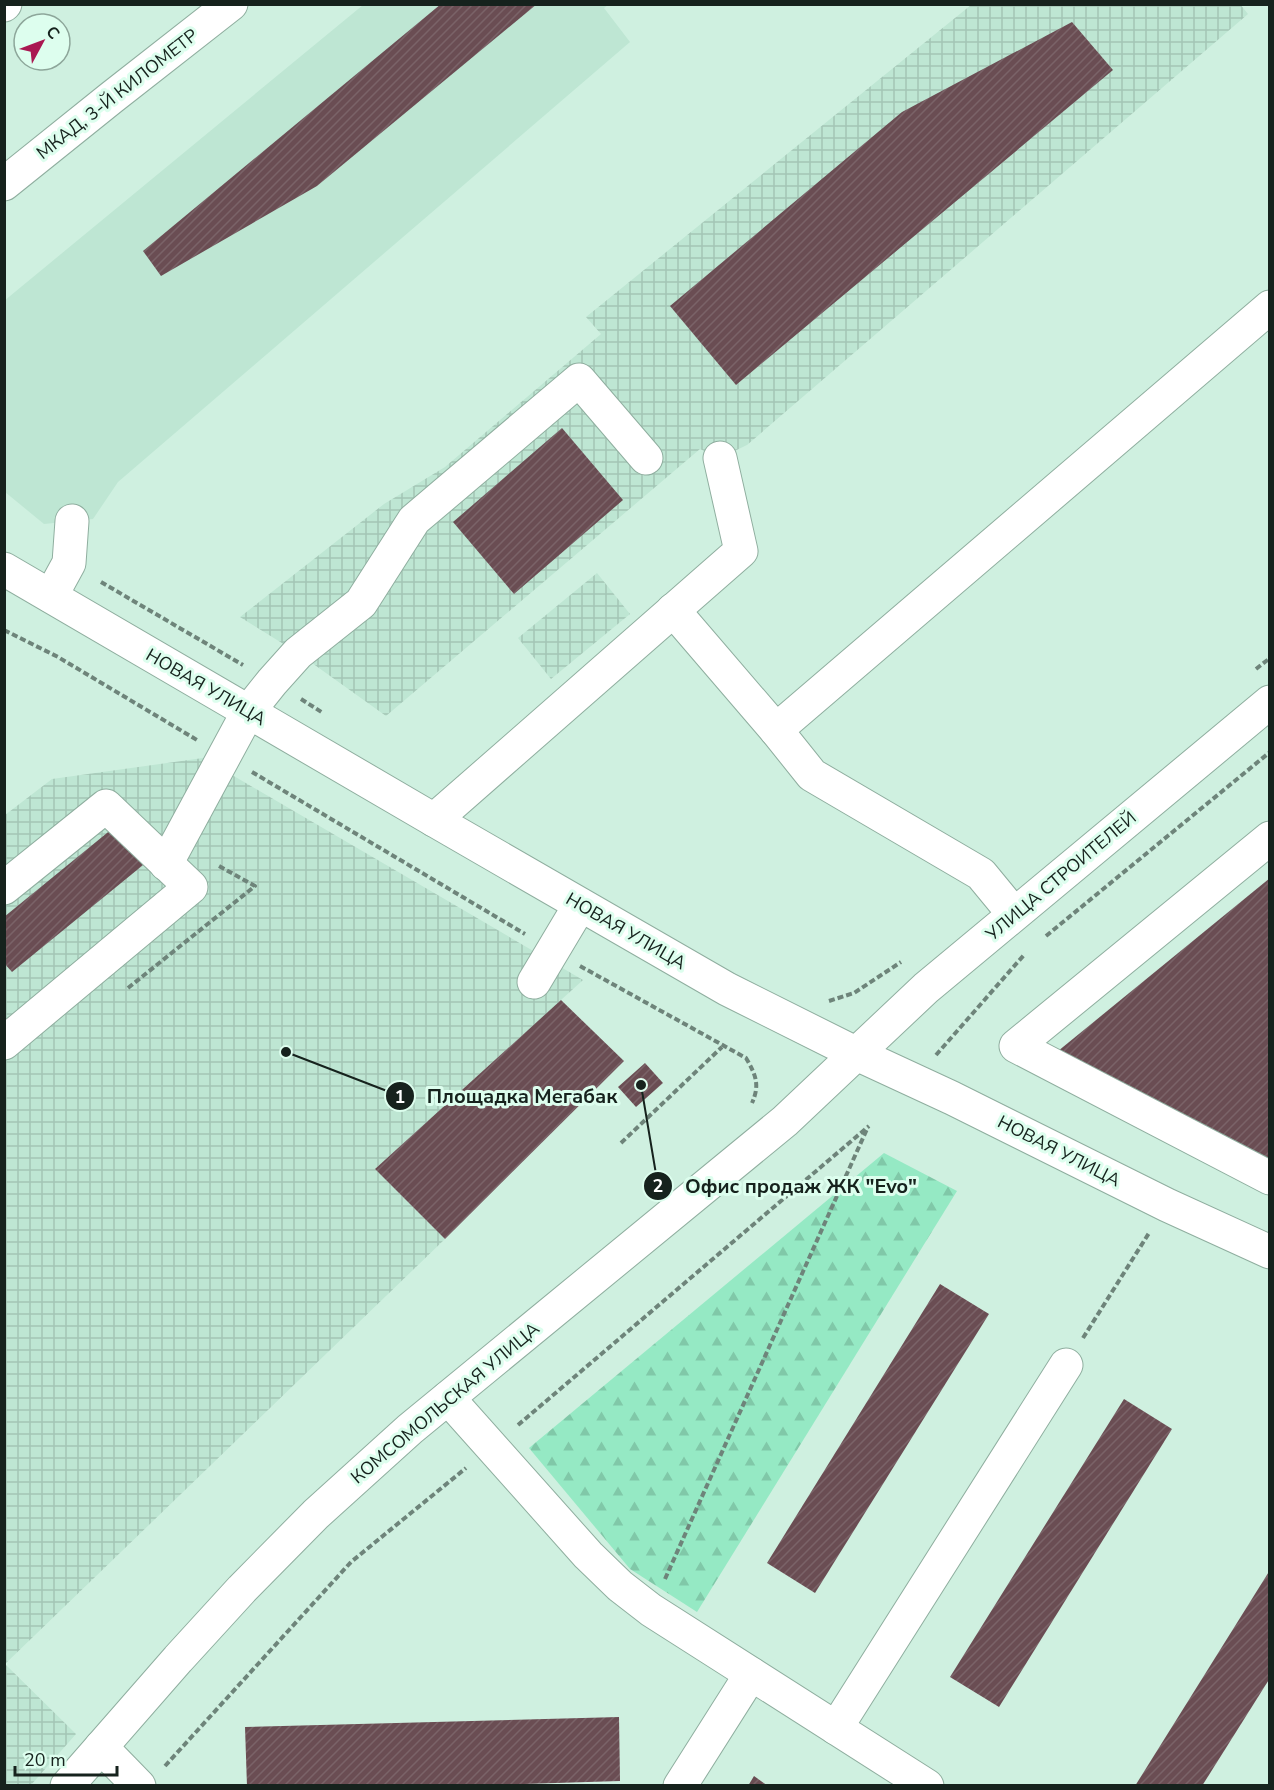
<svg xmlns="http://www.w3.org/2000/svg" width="1274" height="1790" font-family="'Nunito Sans',sans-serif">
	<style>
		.built { fill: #bee6d3 }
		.industrial { fill: url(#industrial-grid) }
		.forest { fill: url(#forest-firs) }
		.building { fill: url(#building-hatch) }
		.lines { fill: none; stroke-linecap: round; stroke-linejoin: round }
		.minor-casing { stroke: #8fae9f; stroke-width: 35 }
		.highway-casing { stroke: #8fae9f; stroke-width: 35 }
		.path { stroke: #6e847a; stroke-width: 4; stroke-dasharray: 6 3; stroke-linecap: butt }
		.minor { stroke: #fff; stroke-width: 33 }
		.highway { stroke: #fff; stroke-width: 33 }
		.labels { text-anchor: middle; stroke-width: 6; stroke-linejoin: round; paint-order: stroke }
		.street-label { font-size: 18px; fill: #16221d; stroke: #ddfeee }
		.leader { fill: none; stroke: #16221d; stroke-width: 2 }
		.callout-dot { fill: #16221d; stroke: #ddfeee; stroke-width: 2 }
		.mark-label { font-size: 18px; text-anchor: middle; font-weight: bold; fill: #fff }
		.callout-label { font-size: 20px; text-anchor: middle; font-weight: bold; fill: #16221d; stroke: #ddfeee; stroke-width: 6; stroke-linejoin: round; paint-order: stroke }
	</style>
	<defs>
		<pattern id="industrial-grid" width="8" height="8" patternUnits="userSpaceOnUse" patternTransform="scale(1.5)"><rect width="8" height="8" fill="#bee6d3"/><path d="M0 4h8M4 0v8" fill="none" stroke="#a3c5b5"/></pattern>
		<pattern id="forest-firs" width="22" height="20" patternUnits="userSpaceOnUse" patternTransform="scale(1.5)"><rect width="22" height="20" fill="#95e9c4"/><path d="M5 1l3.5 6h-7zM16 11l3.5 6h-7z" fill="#80c8a8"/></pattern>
		<pattern id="building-hatch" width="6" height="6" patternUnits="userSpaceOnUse" patternTransform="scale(1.5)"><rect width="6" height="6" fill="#6a4d53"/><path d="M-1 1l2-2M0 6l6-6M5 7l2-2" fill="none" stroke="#7a6368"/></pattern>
	</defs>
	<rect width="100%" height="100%" fill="#cff0e0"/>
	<path class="built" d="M363,5H608L604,8L630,42L118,482L93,519L44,524L5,492L4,301Z"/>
	<g class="industrial">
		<path d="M1240,4L1248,14L747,445L720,458L700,449L386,716L298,653L240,617L384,504L445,467L601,334L586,317L971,5Z"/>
		<path d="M597,573L630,614L551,679L518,638Z"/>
		<path d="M203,758L583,980L375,1169L445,1239L5,1664L76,1734L31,1785L5,1786V815L52,779Z"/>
	</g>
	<path class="forest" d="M884,1153L957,1191L697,1612L630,1569L529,1448Z"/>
	<g class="building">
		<path d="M441,4H537L317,186L161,276L143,251Z"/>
		<path d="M1072,22L1113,70L736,385L670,306L902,112Z"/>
		<path d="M562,428L623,500L514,594L453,522Z"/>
		<path d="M118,824L148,861L12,972L4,963V917Z"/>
		<path d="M1270,878V1168L1052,1056Z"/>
		<path d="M561,1000L624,1061L445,1239L375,1169Z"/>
		<path d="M645,1063L663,1083L636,1107L618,1087Z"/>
		<path d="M940,1284L989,1314L815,1593L767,1563Z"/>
		<path d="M1124,1399L1172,1429L999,1707L950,1677Z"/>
		<path d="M1270,1570V1678L1202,1786H1135Z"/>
		<path d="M619,1717L620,1781L455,1786H247L245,1727Z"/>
		<path d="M754,1776L768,1786H748Z"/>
	</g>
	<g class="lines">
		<g class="minor-casing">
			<g id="minor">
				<path d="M4,569L434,820L727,989L857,1054L952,1098L1167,1205L1270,1252"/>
				<path d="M51,596L69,563L72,521"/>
				<path d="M673,610L776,730L812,775L981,874L1014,914"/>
				<path d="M776,730L1270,307"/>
				<path d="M434,820L741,551L720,458"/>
				<path d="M1270,838L1016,1046L1270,1178"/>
				<path d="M166,864L248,712L272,682L298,653L361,603L414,520L579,380L646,458"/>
				<path d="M4,888L106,806L191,887L4,1043"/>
				<path d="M534,982L580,905"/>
				<path d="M448,1398L588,1555L620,1586L651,1610L927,1786"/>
				<path d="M836,1728L1066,1365"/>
				<path d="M101,1747L139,1786"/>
				<path d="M67,1786L178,1659L242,1589L316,1514L410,1429L785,1121L926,988L1270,702"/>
				<path d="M680,1786L751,1674"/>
			</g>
		</g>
		<g class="highway-casing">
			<g id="highway">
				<path d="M4,5L5,4"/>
				<path d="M4,184L111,98L231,4"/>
			</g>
		</g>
		<g class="path">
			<path d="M101,582L243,665"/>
			<path d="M4,630L58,657L197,740"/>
			<path d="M1256,669L1270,658"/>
			<path d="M301,699L323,713"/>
			<path d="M252,772L525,934"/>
			<path d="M1046,936L1270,752"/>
			<path d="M580,966L746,1058C756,1075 760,1085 752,1103"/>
			<path d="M128,988L255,886L219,866"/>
			<path d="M829,1001L854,993L901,962"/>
			<path d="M936,1055L1024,955"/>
			<path d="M621,1143L722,1047"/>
			<path d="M1083,1338L1149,1233"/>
			<path d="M518,1425L869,1126"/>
			<path d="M665,1579L867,1129"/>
			<path d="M165,1766L351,1562L466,1468"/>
		</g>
		<use href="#minor" class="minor"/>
		<use href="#highway" class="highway"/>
	</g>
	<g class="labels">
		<g class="street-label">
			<text transform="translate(117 94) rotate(-38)" y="6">МКАД, 3-Й КИЛОМЕТР</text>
			<text transform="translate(206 687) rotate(30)" y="6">НОВАЯ УЛИЦА</text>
			<text transform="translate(1061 876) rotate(-40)" y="6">УЛИЦА СТРОИТЕЛЕЙ</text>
			<text transform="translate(626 931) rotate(30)" y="6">НОВАЯ УЛИЦА</text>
			<text transform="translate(1059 1151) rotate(27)" y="6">НОВАЯ УЛИЦА</text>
			<text transform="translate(445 1403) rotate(-40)" y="6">КОМСОМОЛЬСКАЯ УЛИЦА</text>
		</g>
	</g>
	<path class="leader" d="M286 1052L400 1096M641 1085L658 1186"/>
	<g class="callout-dot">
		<circle cx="286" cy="1052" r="6"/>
		<circle cx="641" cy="1085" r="6"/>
		<circle cx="400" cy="1096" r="15"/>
		<circle cx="658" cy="1186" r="15"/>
	</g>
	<g class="mark-label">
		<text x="400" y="1103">1</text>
		<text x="658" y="1192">2</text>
	</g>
	<g class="callout-label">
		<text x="522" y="1103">Площадка Мегабак</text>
		<text x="801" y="1193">Офис продаж ЖК "Evo"</text>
	</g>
	<rect width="1274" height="1790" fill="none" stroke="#16221d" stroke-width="12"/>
	<g transform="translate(42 42) rotate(49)"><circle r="28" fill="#ddfeee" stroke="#8da69a" stroke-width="1.5"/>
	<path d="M0-4.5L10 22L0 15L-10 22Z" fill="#a91851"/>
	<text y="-9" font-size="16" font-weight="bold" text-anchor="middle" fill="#16221d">С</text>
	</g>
	<path d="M15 1766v9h102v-9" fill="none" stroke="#16221d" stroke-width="3"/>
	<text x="24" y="1766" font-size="18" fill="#16221d" stroke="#ddfeee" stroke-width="4.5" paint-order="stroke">20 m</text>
</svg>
